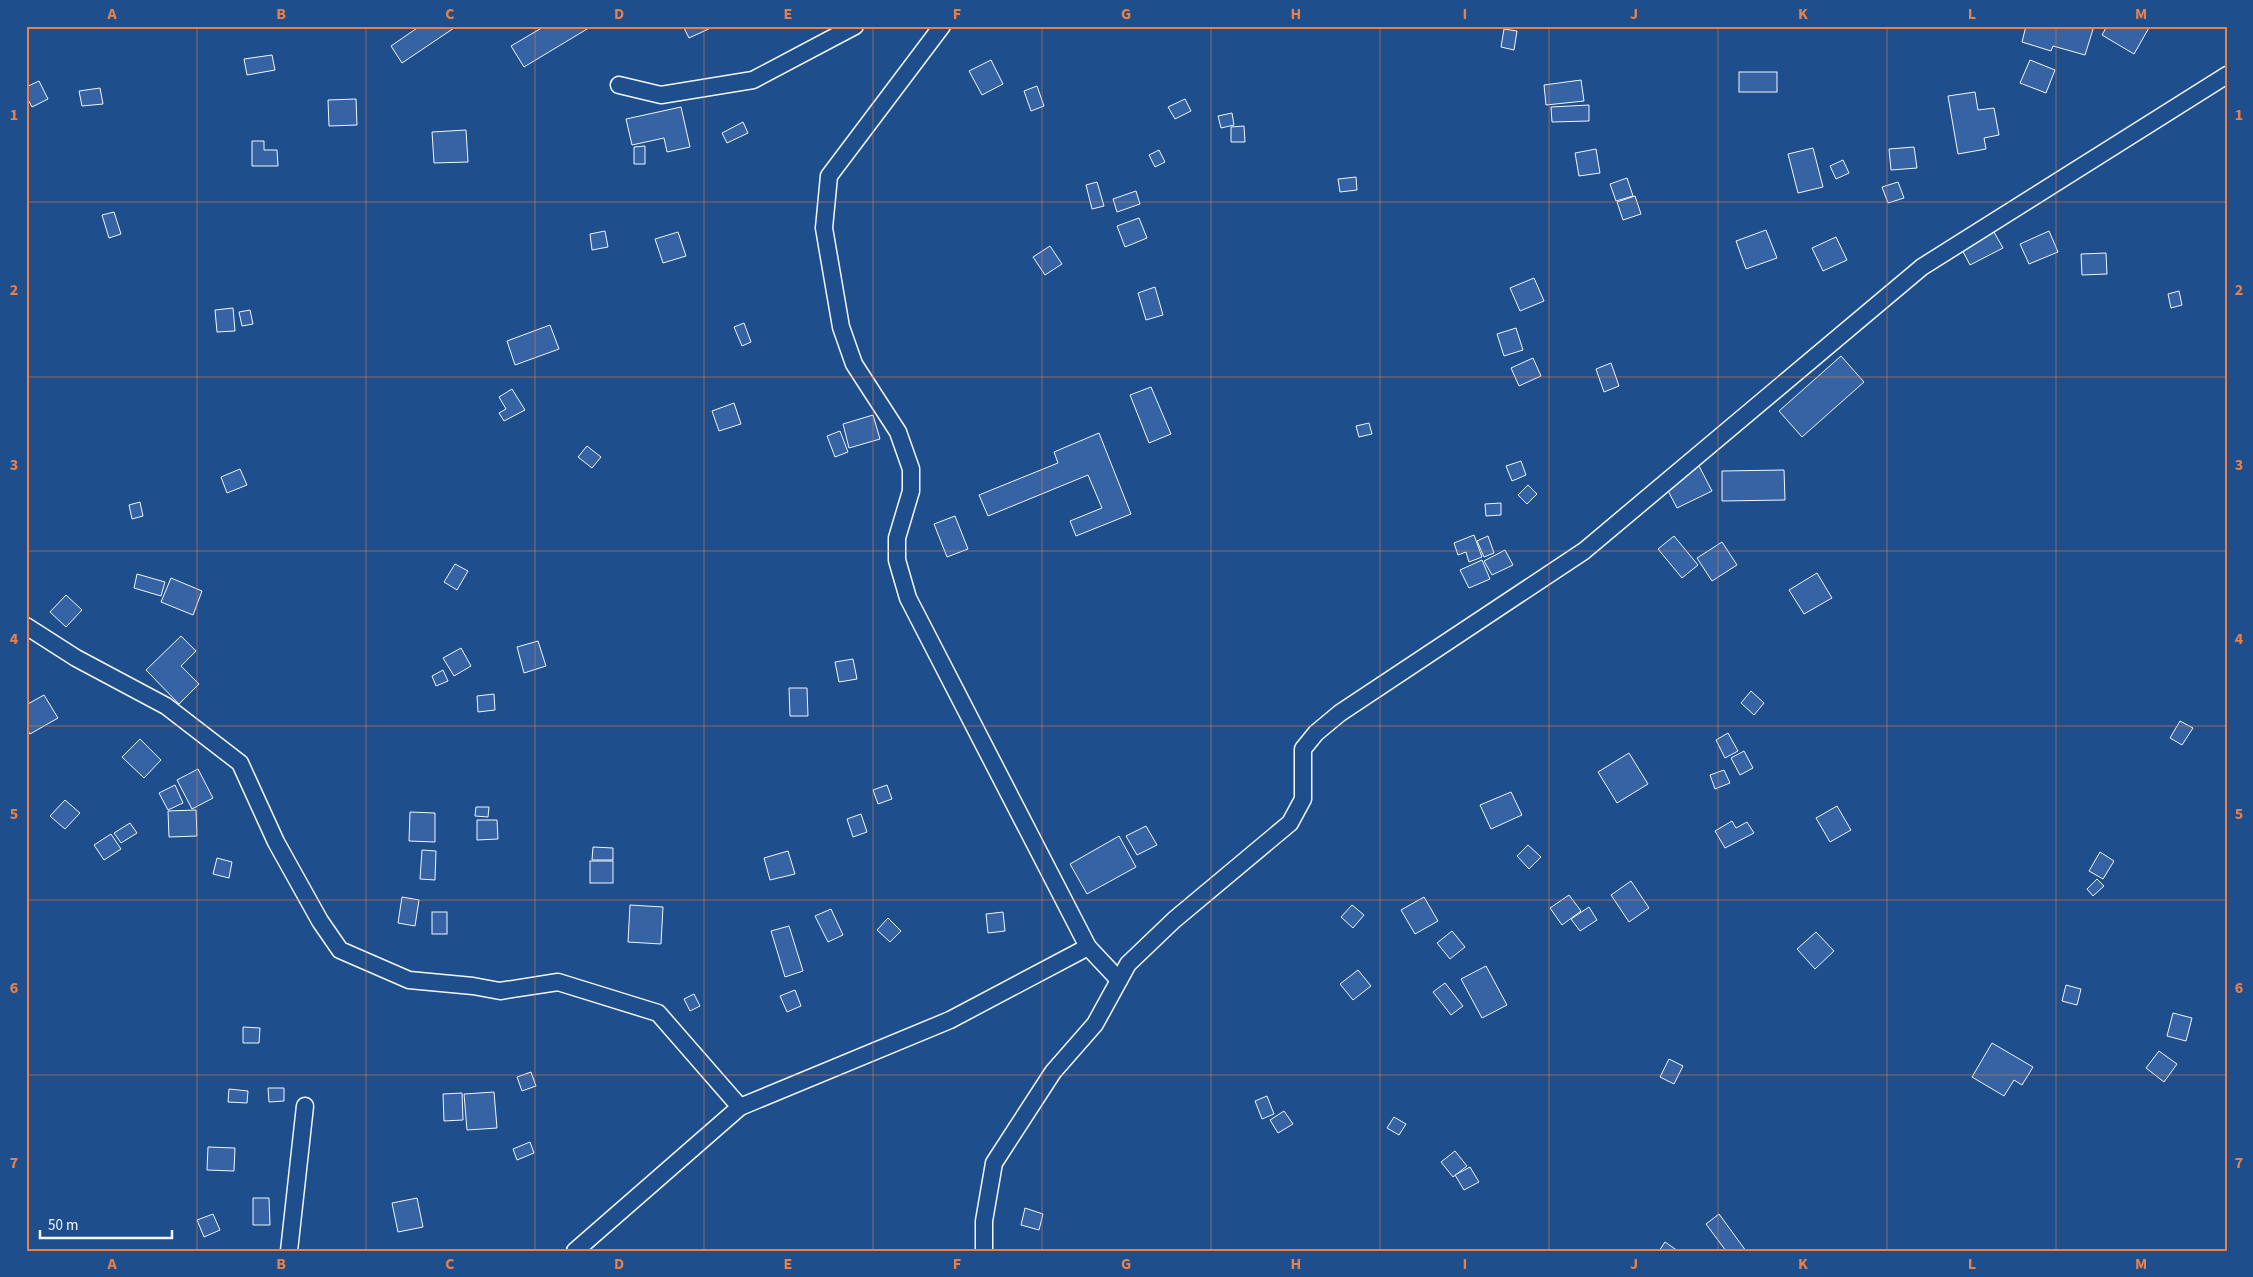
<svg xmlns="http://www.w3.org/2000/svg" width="2253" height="1277" font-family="'Source Sans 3',sans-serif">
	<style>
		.building { fill: #3563a3; stroke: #f2f6ff }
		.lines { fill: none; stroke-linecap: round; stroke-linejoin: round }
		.street-casing { stroke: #f2f6ff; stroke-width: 19 }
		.street { stroke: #1f4e8c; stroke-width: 16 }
		.grid { fill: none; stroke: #ea8049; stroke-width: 1; stroke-opacity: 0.55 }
		.neatline { fill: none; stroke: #ea8049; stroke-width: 2 }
		.grid-label { font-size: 16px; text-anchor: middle; font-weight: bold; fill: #ea8049 }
	</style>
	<rect width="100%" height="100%" fill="#1f4e8c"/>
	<g class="building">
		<path d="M420,26L454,28L402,63L391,46Z"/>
		<path d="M545,26H592L524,67L511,46Z"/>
		<path d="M683,26H715L689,38Z"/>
		<path d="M2026,26H2094L2085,55L2053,46L2051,51L2022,42Z"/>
		<path d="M2107,26H2150L2134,54L2102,35Z"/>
		<path d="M1504,29L1517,31L1514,50L1501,47Z"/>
		<path d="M272,55L275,70L247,75L244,59Z"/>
		<path d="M991,60L1003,84L982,95L969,71Z"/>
		<path d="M2030,60L2055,70L2046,93L2020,83Z"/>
		<rect x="1739" y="72" width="38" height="20"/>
		<path d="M1581,80L1584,101L1546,105L1544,85Z"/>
		<path d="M39,81L48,99L32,107L26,96V87Z"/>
		<path d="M1037,86L1044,106L1031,111L1024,91Z"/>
		<path d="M100,88L103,104L82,106L79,91Z"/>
		<path d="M1975,92L1978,110L1994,108L1999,135L1984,138L1986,149L1958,154L1948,96Z"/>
		<path d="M356,99L357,125L329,126L328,100Z"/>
		<path d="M1185,99L1191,111L1175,119L1168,107Z"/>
		<path d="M1589,105V121L1552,122L1551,107Z"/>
		<path d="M681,107L690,147L667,152L664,138L632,145L626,119Z"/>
		<path d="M1232,113L1234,125L1221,128L1218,116Z"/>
		<path d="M743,122L748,133L727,143L722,133Z"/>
		<path d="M1244,126L1245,142H1231V127Z"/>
		<path d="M466,130L468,162L434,163L432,132Z"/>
		<path d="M252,141H264V150H277L278,166H252Z"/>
		<path d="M645,146V164H634V147Z"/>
		<path d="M1914,147L1917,168L1891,170L1889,149Z"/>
		<path d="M1813,148L1823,187L1798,193L1788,154Z"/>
		<path d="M1596,149L1600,173L1579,176L1575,153Z"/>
		<path d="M1159,150L1165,162L1155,167L1149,155Z"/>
		<path d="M1843,160L1849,173L1836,179L1830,166Z"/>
		<path d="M1356,177L1357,190L1340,192L1338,179Z"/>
		<path d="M1627,178L1633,196L1616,201L1610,184Z"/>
		<path d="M1097,182L1104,206L1092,209L1086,185Z"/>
		<path d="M1898,182L1904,198L1888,203L1882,187Z"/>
		<path d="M1136,191L1140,204L1117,212L1113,199Z"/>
		<path d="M1635,196L1641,214L1623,220L1617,202Z"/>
		<path d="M114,212L121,234L109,238L102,215Z"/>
		<path d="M1139,218L1147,238L1125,247L1117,226Z"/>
		<path d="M1990,225L2003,248L1970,265L1958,242Z"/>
		<path d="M1766,230L1777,258L1746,269L1736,241Z"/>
		<path d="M605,231L608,247L592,250L590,234Z"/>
		<path d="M2049,231L2058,252L2029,264L2020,244Z"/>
		<path d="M678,232L686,256L663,263L655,239Z"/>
		<path d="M1836,237L1847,260L1823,271L1812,248Z"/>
		<path d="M1050,246L1062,264L1045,275L1033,257Z"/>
		<path d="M2106,253L2107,274L2082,275L2081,254Z"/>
		<path d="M1534,278L1544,301L1520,311L1510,288Z"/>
		<path d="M1155,287L1163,315L1146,320L1138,293Z"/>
		<path d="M2179,291L2182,305L2171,308L2168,294Z"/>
		<path d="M233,308L235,331L217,332L215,310Z"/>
		<path d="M250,310L253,324L242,326L239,312Z"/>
		<path d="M744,323L751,342L742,346L734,327Z"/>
		<path d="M550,325L559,349L515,365L507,341Z"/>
		<path d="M1516,328L1523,350L1504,356L1497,334Z"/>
		<path d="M1841,356L1864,382L1802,437L1779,411Z"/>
		<path d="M1533,358L1541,376L1519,386L1511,368Z"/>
		<path d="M1611,363L1619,386L1604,392L1596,369Z"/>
		<path d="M1151,387L1171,434L1149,443L1130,395Z"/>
		<path d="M512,389L525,410L504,421L499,413L506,409L499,397Z"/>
		<path d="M734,403L741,424L719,431L712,411Z"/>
		<path d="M873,415L880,439L849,448L843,424Z"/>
		<path d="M1369,423L1372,434L1359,437L1356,426Z"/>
		<path d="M840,431L848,452L835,457L827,436Z"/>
		<path d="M1099,433L1131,514L1076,536L1070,521L1102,508L1088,475L988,516L979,495L1058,463L1054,452Z"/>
		<path d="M587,446L601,457L592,468L578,457Z"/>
		<path d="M1521,461L1526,475L1512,481L1506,466Z"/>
		<path d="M1699,466L1712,491L1677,508L1664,483Z"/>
		<path d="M240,469L247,485L227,493L221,477Z"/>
		<path d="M1784,470L1785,500L1722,501V471Z"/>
		<path d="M1528,485L1537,494L1527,504L1518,495Z"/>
		<path d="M140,502L143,516L132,519L129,505Z"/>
		<path d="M1501,503V515L1486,516L1485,504Z"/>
		<path d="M955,516L968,549L947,557L934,524Z"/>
		<path d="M1474,535L1482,557L1469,562L1466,552L1458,555L1454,543Z"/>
		<path d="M1488,536L1494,553L1484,557L1477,541Z"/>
		<path d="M1674,536L1698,565L1682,578L1658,549Z"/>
		<path d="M1722,542L1737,565L1712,581L1697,558Z"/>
		<path d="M1505,550L1513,565L1492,575L1484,561Z"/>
		<path d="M1482,560L1490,579L1469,588L1460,570Z"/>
		<path d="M455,564L468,571L457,590L444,582Z"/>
		<path d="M1817,573L1832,598L1804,614L1789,590Z"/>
		<path d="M137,574L165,582L161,596L134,588Z"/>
		<path d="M171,578L202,591L193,615L161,602Z"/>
		<path d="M66,595L82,610L66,627L50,612Z"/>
		<path d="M181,636L196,651L181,666L199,684L179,704L146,670Z"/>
		<path d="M538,641L546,666L524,673L517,647Z"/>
		<path d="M461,648L471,666L454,676L443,658Z"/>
		<path d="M853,659L857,679L839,682L835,662Z"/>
		<path d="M443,670L448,681L436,686L432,676Z"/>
		<path d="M789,688H807L808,716H790Z"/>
		<path d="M1751,691L1764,703L1754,715L1741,703Z"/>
		<path d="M494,694L495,710L478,712L477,696Z"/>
		<path d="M44,695L58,718L30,734L26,728V705Z"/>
		<path d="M2180,721L2193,728L2182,745L2170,738Z"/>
		<path d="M1728,733L1738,751L1725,758L1716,740Z"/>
		<path d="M140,739L161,760L144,778L122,757Z"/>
		<path d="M1744,751L1753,768L1740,775L1731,758Z"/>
		<path d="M1629,753L1648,784L1617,803L1598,772Z"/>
		<path d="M198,769L213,798L192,809L177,780Z"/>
		<path d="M1724,770L1730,783L1715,789L1710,775Z"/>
		<path d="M175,785L183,803L168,810L159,793Z"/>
		<path d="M887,785L892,799L878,804L873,790Z"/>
		<path d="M1511,792L1522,815L1491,829L1480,805Z"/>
		<path d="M65,800L80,813L65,829L50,816Z"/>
		<path d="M1837,806L1851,830L1830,842L1816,818Z"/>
		<path d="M476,807H489L488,817L475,816Z"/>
		<path d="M196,810L197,836L169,837L168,811Z"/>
		<path d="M410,812L435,813V842L409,841Z"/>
		<path d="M861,814L867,832L853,837L847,819Z"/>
		<path d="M477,820H497L498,839L477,840Z"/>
		<path d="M1732,821L1736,828L1747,822L1754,833L1725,848L1715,831Z"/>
		<path d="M130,823L137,833L121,843L114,833Z"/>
		<path d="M1146,826L1157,845L1137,855L1126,836Z"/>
		<path d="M111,834L121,849L104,860L94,845Z"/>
		<path d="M1119,836L1136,867L1087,894L1070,864Z"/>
		<path d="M1528,845L1541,857L1529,869L1517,856Z"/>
		<path d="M593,847L613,848V860H592Z"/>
		<path d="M422,850L436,851L435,880L420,879Z"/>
		<path d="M788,851L795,874L770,880L764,858Z"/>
		<path d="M2100,852L2114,861L2103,879L2089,871Z"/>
		<path d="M217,858L232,862L229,878L213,874Z"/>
		<rect x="590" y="861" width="23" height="22"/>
		<path d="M2097,879L2104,886L2093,896L2087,889Z"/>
		<path d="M1631,881L1649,908L1629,922L1611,895Z"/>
		<path d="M1569,895L1581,911L1562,925L1550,908Z"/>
		<path d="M402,897L419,900L415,926L398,923Z"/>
		<path d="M1424,897L1438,921L1415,934L1401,910Z"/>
		<path d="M630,905L663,907L661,944L628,942Z"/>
		<path d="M1352,905L1364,915L1353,928L1341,917Z"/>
		<path d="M1589,907L1597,920L1580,931L1571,919Z"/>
		<path d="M831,909L843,935L828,942L815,916Z"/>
		<rect x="432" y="912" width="15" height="22"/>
		<path d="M1003,912L1005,931L988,933L986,914Z"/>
		<path d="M888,918L901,931L890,942L877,930Z"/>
		<path d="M789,926L803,971L785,977L771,931Z"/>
		<path d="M1452,931L1465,947L1450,959L1437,943Z"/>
		<path d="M1816,932L1834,951L1815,969L1797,949Z"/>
		<path d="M1486,966L1507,1005L1482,1018L1461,979Z"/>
		<path d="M1358,970L1371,986L1353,1000L1340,984Z"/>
		<path d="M1445,983L1463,1006L1451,1015L1433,992Z"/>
		<path d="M2066,985L2081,989L2077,1005L2062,1001Z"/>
		<path d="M795,990L801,1006L787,1012L780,996Z"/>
		<path d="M694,994L700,1006L690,1011L684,999Z"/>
		<path d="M2173,1013L2192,1018L2186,1041L2167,1036Z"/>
		<path d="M243,1027L260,1028L259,1043H243Z"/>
		<path d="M1992,1043L2033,1067L2022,1085L2014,1080L2004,1096L1972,1077Z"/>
		<path d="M2159,1051L2177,1064L2164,1082L2146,1068Z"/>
		<path d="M1669,1059L1683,1066L1674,1084L1660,1077Z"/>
		<path d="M531,1072L536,1086L522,1091L517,1077Z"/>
		<path d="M268,1088H284V1101L269,1102Z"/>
		<path d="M229,1089L248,1091L247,1103L228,1102Z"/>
		<path d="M494,1092L497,1128L467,1130L464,1094Z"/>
		<path d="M462,1093L463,1120L444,1121L443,1094Z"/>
		<path d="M1267,1096L1274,1114L1262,1119L1255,1101Z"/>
		<path d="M1284,1111L1293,1124L1278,1133L1270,1120Z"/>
		<path d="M1394,1117L1406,1124L1399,1135L1387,1128Z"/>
		<path d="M530,1142L534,1153L517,1160L513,1149Z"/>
		<path d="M208,1147L235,1148L234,1171L207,1170Z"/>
		<path d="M1455,1151L1467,1166L1453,1177L1441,1162Z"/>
		<path d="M1470,1167L1479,1182L1464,1190L1455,1175Z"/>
		<path d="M253,1198H269L270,1225H253Z"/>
		<path d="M417,1198L423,1227L398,1232L392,1203Z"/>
		<path d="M1025,1208L1043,1214L1039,1230L1021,1225Z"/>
		<path d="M213,1214L220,1230L204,1237L197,1220Z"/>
		<path d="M1719,1214L1746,1251H1726L1706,1224Z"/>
		<path d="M1665,1242L1678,1251H1659Z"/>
	</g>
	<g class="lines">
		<g class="street-casing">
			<g id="street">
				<path d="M942,26L829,176L824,228L841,327L854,364L898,432L911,469V491L897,538V560L908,598L1088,947L1119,980"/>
				<path d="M619,85L661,95L753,80L855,26"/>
				<path d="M26,626L76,658L166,706L240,763L276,842L320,921L340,950L409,980L473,986L500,991L558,982L658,1013L740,1107"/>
				<path d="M289,1251L305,1106"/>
				<path d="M575,1251L740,1107L950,1020L1088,947"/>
				<path d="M984,1251V1221L994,1163L1053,1072L1095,1024L1128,964L1174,920L1290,823L1303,799V749L1316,733L1340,713L1584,551L1922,267L2227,75"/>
			</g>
		</g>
		<use href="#street" class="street"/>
	</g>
	<path class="grid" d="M197,26V1251M366,26V1251M535,26V1251M704,26V1251M873,26V1251M1042,26V1251M1211,26V1251M1380,26V1251M1549,26V1251M1718,26V1251M1887,26V1251M2056,26V1251M26,202H2227M26,377H2227M26,551H2227M26,726H2227M26,900H2227M26,1075H2227"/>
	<rect width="2253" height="1277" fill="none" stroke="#1f4e8c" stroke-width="55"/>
	<path d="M40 1230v8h132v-8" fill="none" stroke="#f2f6ff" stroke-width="2.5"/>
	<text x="48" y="1230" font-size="15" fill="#f2f6ff" stroke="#1f4e8c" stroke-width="4" paint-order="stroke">50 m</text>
	<rect x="28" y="28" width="2198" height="1222" class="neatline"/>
	<g class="grid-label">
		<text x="112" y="19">A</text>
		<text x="281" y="19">B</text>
		<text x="450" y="19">C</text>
		<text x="619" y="19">D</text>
		<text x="788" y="19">E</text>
		<text x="957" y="19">F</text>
		<text x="1126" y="19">G</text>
		<text x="1296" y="19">H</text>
		<text x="1465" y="19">I</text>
		<text x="1634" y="19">J</text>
		<text x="1803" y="19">K</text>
		<text x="1972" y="19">L</text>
		<text x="2141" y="19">M</text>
		<text x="14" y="120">1</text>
		<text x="2239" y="120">1</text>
		<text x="14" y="295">2</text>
		<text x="2239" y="295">2</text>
		<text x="14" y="470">3</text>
		<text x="2239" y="470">3</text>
		<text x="14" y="644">4</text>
		<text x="2239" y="644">4</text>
		<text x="14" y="819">5</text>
		<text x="2239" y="819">5</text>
		<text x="14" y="993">6</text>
		<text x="2239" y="993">6</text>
		<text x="14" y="1168">7</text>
		<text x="2239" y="1168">7</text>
		<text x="112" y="1269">A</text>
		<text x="281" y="1269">B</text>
		<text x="450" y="1269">C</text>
		<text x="619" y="1269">D</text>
		<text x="788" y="1269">E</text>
		<text x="957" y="1269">F</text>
		<text x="1126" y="1269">G</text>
		<text x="1296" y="1269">H</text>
		<text x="1465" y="1269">I</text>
		<text x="1634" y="1269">J</text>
		<text x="1803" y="1269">K</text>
		<text x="1972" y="1269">L</text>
		<text x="2141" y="1269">M</text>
	</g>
</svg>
